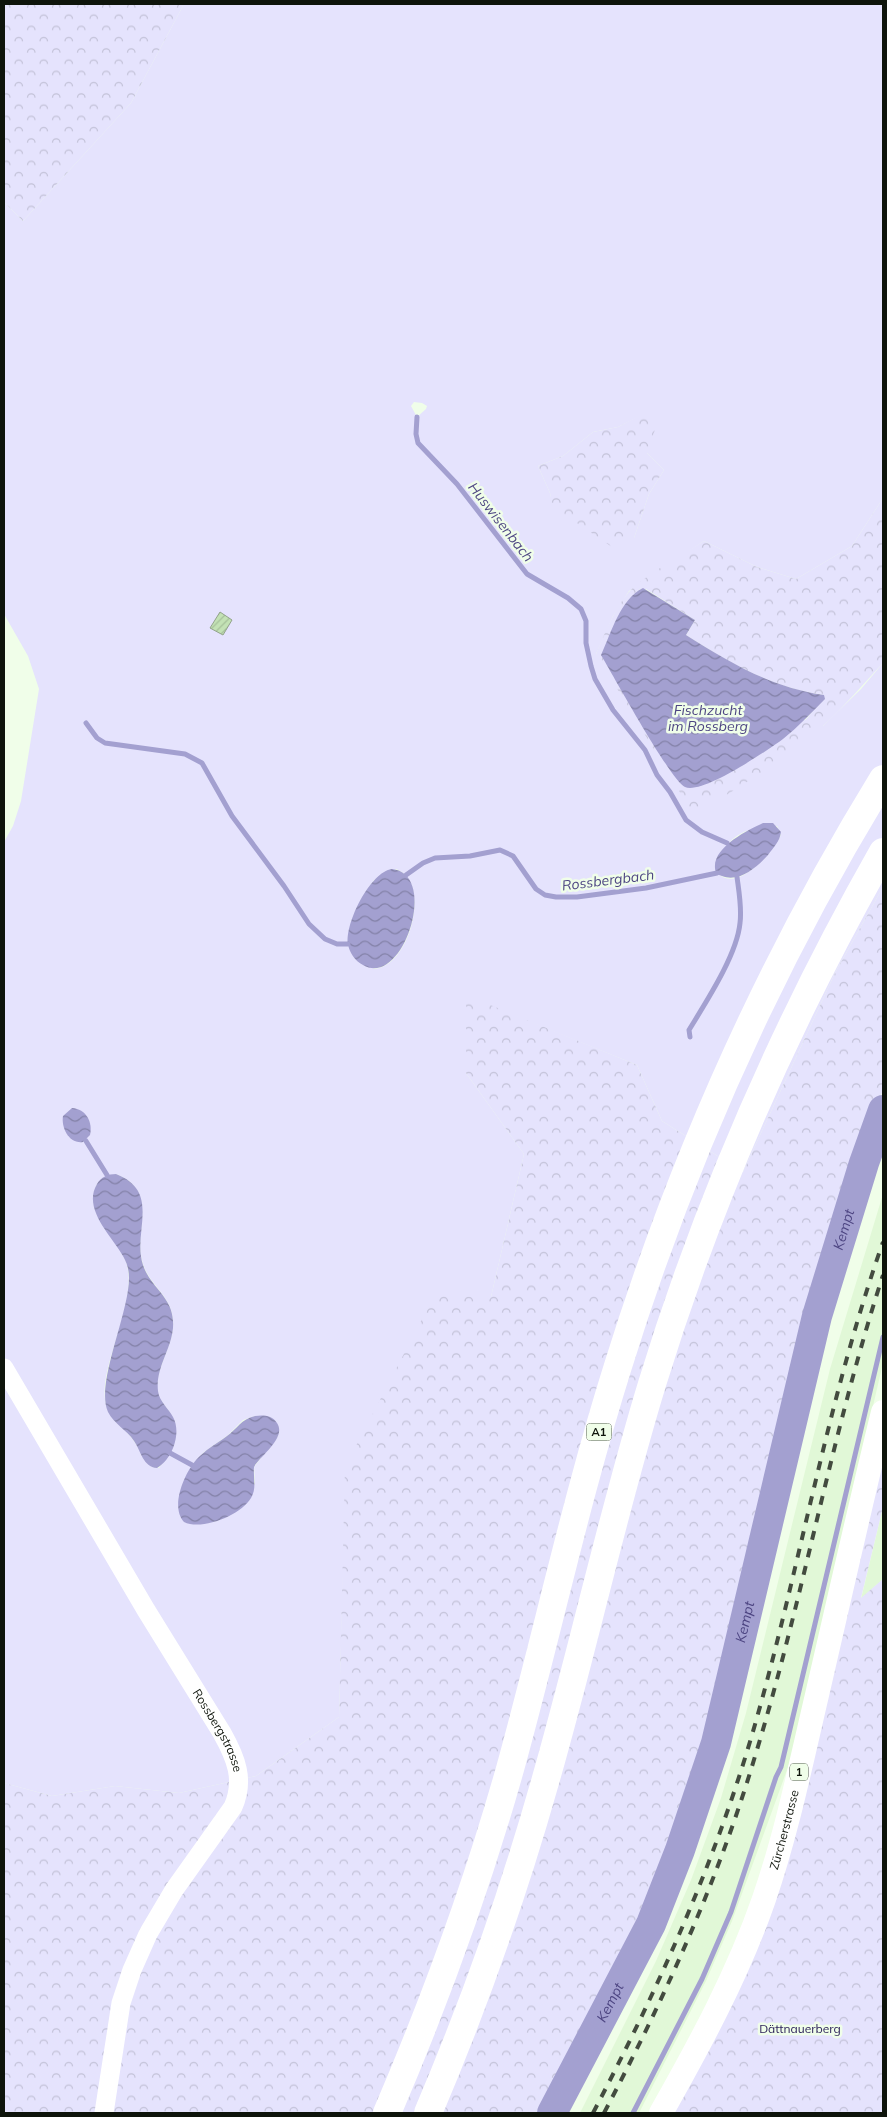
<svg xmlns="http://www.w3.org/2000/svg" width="887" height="2117" font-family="Mulish,sans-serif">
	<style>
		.built { fill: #e1f8d7 }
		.green { fill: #e5e3fd; fill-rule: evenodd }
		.forest { fill: url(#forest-crowns); fill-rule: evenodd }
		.water { fill: url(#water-waves) }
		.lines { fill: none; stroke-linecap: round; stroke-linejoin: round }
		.stream { stroke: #a3a0d0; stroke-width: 5 }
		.river { stroke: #a3a0d0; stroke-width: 30 }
		.building { fill: url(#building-hatch); stroke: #93a38c }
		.minor { stroke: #fff; stroke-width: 19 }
		.major { stroke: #fff; stroke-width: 24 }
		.highway { stroke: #fff; stroke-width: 28 }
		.rail { stroke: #434b3f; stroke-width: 4; stroke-dasharray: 9 9; stroke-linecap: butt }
		.labels { text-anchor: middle; stroke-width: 5; stroke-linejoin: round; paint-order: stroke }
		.shield { fill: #f0fee9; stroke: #525a4e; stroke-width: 1 }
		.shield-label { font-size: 11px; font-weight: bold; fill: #0e140b }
		.street-label { font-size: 12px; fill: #0e140b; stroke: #f0fee9 }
		.park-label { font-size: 12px; fill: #2c215a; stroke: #f0fee9 }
		.water-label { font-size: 14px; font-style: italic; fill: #4d4582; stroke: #f0fee9 }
	</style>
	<defs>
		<pattern id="forest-crowns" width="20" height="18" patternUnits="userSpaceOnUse" patternTransform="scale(1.25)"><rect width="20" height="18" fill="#e5e3fd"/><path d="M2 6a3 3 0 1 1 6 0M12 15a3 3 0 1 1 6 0" fill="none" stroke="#c3c2d8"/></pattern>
		<pattern id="water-waves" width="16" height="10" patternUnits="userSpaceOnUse" patternTransform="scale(1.25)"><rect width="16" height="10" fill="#a3a0d0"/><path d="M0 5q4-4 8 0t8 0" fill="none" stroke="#8381a7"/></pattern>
		<pattern id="building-hatch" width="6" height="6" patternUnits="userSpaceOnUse" patternTransform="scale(1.25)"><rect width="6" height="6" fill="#c3e2b5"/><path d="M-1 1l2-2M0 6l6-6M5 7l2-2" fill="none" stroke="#a6c19a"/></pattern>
	</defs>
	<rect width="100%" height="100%" fill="#f0fee9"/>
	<g class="built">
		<path d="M883,1194V1363L791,1759L732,1921L706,1981L639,2113H580L656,1961L691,1880L721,1798L746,1713L830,1369Z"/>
		<path d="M883,1507V1579L861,1599Z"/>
	</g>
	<path class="green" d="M184,4H883V498L852,546L796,579L757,567L704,541L629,591L613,616L596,654L823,726L861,689L883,663V887L835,973L743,1172L662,1121L637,1065L466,996V1073L524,1154L491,1297L346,1467L339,1717L256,1776L179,1793L115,1786L52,1796L4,1783V842L13,826L21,801L39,689L28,656L4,614V202L23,221L131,103ZM414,402L422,403L427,406L426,409L417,417L411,406ZM648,412L647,453L664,470L649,494L634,538L553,506L550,493L538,466L563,456L593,432L618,427ZM777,826L781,835C770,852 740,894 717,873C720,864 722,849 729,843C741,829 760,827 777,826ZM396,869C433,882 409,968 374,969L349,930L362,898L374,880ZM116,1174C161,1192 132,1232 143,1264C150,1286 171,1295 173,1320C175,1344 156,1366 157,1390C158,1398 164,1404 168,1410C183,1430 173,1450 159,1468L152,1467C143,1457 138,1446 130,1436C123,1427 112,1421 108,1410C92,1376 138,1309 127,1265C120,1237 82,1216 97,1184ZM255,1416H261L278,1436L254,1467L255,1483L244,1506L214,1522L184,1482L192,1465L204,1452L228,1435L243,1420Z"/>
	<g class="forest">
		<path d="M4,4H184L131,103L23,221L4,202Z"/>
		<path d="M648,411L658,421L647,453L664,470L649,494L634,538L615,549L552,506L550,493L538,466L563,456L593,432L618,427Z"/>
		<path d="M883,498V663C863,684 845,706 823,726C786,759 742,785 701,811L690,809L596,654C605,633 613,611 628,593C643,576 684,554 704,541L757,567L796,579L852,546ZM640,589H646L695,620L686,635C732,664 768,686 823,695C818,702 814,710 808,717C778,750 730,776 689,788L682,785L676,777L650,737L623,609Z"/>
		<path d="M883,887V1090L856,1159L814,1294L775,1467L715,1713L662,1877L566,2075L554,2113H4V1783L52,1796L115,1786L179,1793L256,1776L339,1717L345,1467L434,1296L491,1297L524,1154L466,1073V995L637,1065L662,1121L743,1172L835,973Z"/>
		<path d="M883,1412V1507L861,1598L883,1579V2113H661L739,1962Z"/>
	</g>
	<g class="water">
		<path d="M643,588L695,620L686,635C731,663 770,687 824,695L825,699C811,713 798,727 783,739C768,750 702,795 685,787C671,781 613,675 601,655C611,634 620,599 643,588Z"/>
		<path d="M763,823H773L781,832C780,841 773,848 768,855C757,867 739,883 722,876C718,875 715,872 715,868C713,847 748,830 763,823Z"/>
		<path d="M392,869C440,874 403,989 363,965C355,961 349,952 348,944C345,923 370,872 392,869Z"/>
		<path d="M72,1108C86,1109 93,1122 90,1135L83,1142C69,1144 61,1128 63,1116Z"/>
		<path d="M116,1174C162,1192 132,1232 143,1265C150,1287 172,1296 173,1321C175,1345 155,1366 158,1391C159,1401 169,1409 173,1417C182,1433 172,1460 157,1468C143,1467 141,1451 134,1441C127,1430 114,1424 108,1412C95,1384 129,1314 129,1278C129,1270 127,1263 123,1256C112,1236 82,1209 97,1184C101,1177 108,1174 116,1174Z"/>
		<path d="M255,1416C263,1415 272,1415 277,1423C287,1438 260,1456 254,1467C253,1478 257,1488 251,1498C241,1515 202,1531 184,1522C170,1507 184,1474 196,1460C205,1450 216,1444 227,1436C237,1429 241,1419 255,1416Z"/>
	</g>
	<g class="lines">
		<g class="stream">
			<path d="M417,417L416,434L418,443L457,484L527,574L568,598L581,609L586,621V643L591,666L595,679L613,710L645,750L657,775L670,792L686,820L702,832L727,843"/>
			<path d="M86,723L97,738L105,743L185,754L202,763L232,816L284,886L309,924L325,939L337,944H348"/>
			<path d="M406,875L423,863L435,858L470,856L500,850L513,856L536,889L545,895L556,897H577L646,888L717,873"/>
			<path d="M690,1037L689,1030C706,1002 737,955 740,923C742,908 739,892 737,877"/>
			<path d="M86,1141L107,1175"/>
			<path d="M170,1453L192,1465"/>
			<path d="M633,2113L702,1979L731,1912L776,1777L781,1767L883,1337"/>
		</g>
		<path class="river" id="s1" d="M552,2113L651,1924L680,1850L716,1743L817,1316L864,1163L883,1110"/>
	</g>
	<path class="building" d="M220,612L232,620L223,635L210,628Z"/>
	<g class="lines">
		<path class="minor" id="s2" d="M4,1368L146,1610L222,1733C236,1758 245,1780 233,1807L174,1890L148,1934L132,1970L121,2003L104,2113"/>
		<path class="major" id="s3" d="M661,2113C700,2044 738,1974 764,1899C787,1832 801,1763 817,1695C839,1600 860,1506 883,1412"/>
		<g class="highway">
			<path d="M387,2113C435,2001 477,1886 510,1769C547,1635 576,1499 618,1366C682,1160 770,963 883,779"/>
			<path d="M428,2113C474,2005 513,1895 545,1782C583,1650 612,1515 652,1384C709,1198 787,1021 883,852"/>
		</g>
		<g class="rail">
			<path d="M593,2113C659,1987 717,1859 756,1721C801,1562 828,1398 883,1242"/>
			<path d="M604,2113C665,1997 719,1879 756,1753C804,1595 832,1432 883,1275"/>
		</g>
	</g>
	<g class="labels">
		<g class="shield">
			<rect x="586.5" y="1423.5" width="25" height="17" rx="4"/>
			<rect x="790" y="1763.5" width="18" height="17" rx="4"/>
		</g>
		<g class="shield-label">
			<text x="599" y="1436">A1</text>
			<text x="799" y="1776">1</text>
		</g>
		<g class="street-label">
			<text dy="4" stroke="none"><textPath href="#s2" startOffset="421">Rossbergstrasse</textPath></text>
			<text dy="4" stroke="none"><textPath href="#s3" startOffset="310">Zürcherstrasse</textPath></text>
		</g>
		<g class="park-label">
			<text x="800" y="2033">Dättnauerberg</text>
		</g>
		<g class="water-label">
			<text transform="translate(501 522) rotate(52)" y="5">Huswisenbach</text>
			<text x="708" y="715">Fischzucht<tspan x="708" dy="16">im Rossberg</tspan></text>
			<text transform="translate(608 880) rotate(-7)" y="5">Rossbergbach</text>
			<text dy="5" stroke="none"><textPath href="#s1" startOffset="935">Kempt</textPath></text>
			<text dy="5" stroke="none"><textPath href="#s1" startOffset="530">Kempt</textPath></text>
			<text dy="5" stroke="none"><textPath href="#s1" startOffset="125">Kempt</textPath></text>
		</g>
	</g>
	<rect width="887" height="2117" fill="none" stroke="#0e140b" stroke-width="10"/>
</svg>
